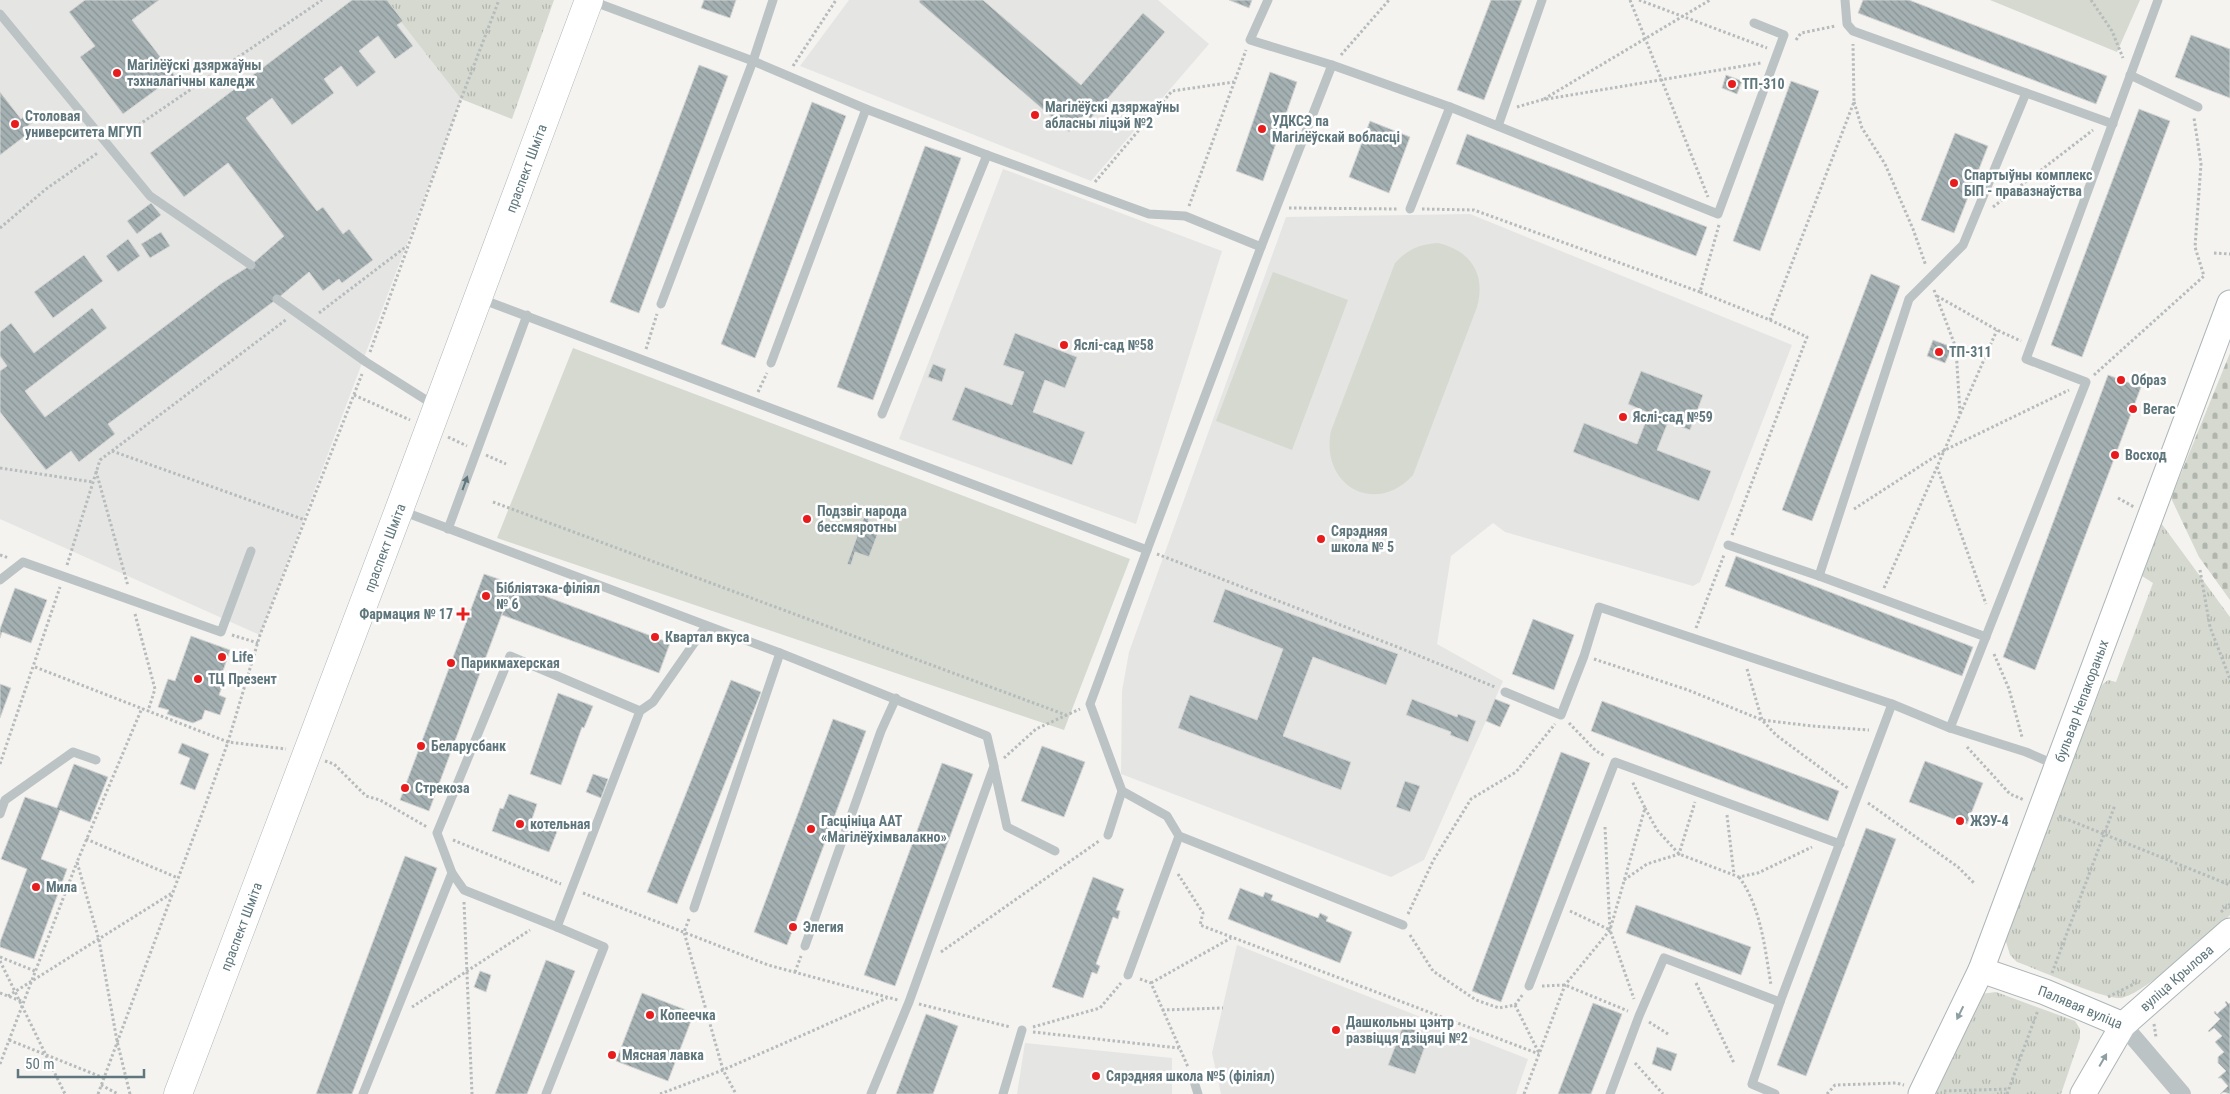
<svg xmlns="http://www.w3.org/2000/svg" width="2230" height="1094" font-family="'Roboto Condensed',sans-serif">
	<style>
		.built { fill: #e5e5e4 }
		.green { fill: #d5d9cf }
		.cemetery { fill: url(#cemetery-stones) }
		.park { fill: url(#park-tufts) }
		.building { fill: url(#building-back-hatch); stroke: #d5d5d3 }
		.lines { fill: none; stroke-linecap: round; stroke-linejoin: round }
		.secondary-casing { stroke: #acb5b8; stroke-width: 27 }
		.primary-casing { stroke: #aeb5b7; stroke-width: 29 }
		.path { stroke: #b6bbbc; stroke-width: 3; stroke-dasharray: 2.5 2.5; stroke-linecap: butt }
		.service { stroke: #bcc3c5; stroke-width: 9 }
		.minor { stroke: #bcc3c5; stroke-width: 18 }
		.secondary { stroke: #fff; stroke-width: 25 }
		.primary { stroke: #fff; stroke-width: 28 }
		.oneway { fill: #5e767c }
		.oneway2 { fill: #8e9fa3 }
		.poi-dot { fill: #e81c1c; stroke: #fff; stroke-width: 2 }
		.labels { text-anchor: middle; stroke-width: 5; stroke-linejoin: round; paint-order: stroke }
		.poi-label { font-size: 14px; font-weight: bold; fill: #5e767c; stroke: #fff; text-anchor: start }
		.street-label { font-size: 14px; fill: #5e767c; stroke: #fff }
	</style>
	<defs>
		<pattern id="cemetery-stones" width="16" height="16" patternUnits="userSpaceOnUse" patternTransform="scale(1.25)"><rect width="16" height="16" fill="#d5d9cf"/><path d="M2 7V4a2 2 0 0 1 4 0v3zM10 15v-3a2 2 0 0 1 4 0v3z" fill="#b0b5ad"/></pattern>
		<pattern id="park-tufts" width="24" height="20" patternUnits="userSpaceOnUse" patternTransform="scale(1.25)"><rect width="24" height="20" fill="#d5d9cf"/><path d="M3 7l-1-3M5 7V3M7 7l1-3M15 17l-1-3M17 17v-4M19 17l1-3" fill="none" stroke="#b0b5ad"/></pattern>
		<pattern id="building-back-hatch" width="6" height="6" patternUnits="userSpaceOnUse" patternTransform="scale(1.25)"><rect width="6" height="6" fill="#a4b0b2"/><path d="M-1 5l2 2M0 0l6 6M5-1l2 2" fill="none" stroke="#899496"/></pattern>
	</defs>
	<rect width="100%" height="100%" fill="#f4f3f0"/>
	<g class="built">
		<path d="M0,0H384L461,99L260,635L0,519Z"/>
		<path d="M849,0H1158L1209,44L1091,181L800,66Z"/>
		<path d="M1003,169L1222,251L1136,524L899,439Z"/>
		<path d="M1470,214L1792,345L1700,582L1693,586L1505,532L1493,523L1451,556L1437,644L1503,681L1495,699L1510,705L1500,727L1486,721L1424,860L1391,877L1121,774L1122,691L1129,652L1286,217Z"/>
		<path d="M1237,945L1528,1059L1516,1094H1221L1212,1053Z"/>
		<path d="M1025,1043L1172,1058V1094H1017Z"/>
	</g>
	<g class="green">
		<path d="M1990,0H2140L2117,52Z"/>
		<path d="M1438,243C1471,251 1486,274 1477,307L1413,475C1375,517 1320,485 1331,431L1395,263C1408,249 1420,244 1438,243Z"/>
		<path d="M1273,272L1348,300L1292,450L1216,421Z"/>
		<path d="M573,348L1130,559L1064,730L497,538Z"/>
	</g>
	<path class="cemetery" d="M2230,353V600L2199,557L2171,498Z"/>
	<g class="park">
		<path d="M384,0H554L512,119L461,99Z"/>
		<path d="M2161,523L2230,617V915C2209,934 2145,994 2121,998C2104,1000 2037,969 2017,962L2010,955L2004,935L2102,685L2108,680L2116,682L2153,583L2142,576Z"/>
		<path d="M1996,992L2075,1021L2080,1029V1038L2061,1094H1931L1981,994Z"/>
	</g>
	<g class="building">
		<path d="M85,0H159L132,20L175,76L123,114L80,57L95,46L69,12Z"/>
		<path d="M352,0H387L403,21L397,25L413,46L395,59L378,36L359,51L376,72L357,87L341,66L324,79L334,93L292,125L272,98L246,118L317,211L323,207L343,234L349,229L373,260L342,283L339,279L323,291L309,272L277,299L108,424L115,434L79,462L71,451L46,470L0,412V371L7,366L0,356V332L11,323L34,353L92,308L107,328L25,391L45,417L222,283L251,265L284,236L228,163L184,197L150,153Z"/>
		<path d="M704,0H736L730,18L701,8Z"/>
		<path d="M920,0H983L1081,85L1143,13L1165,32L1090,119L1085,114L1069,132L919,2Z"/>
		<path d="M1229,0H1252L1249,8Z"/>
		<path d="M1491,0H1522L1484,100L1457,90Z"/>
		<path d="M1863,0H1909L2107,76L2096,104L1858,13Z"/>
		<path d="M2191,35L2230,49V98L2175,77Z"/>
		<path d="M699,65L728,76L639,313L610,302Z"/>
		<path d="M1270,72L1297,82L1263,181L1236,171Z"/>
		<path d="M1726,75L1742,81L1737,94L1722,88Z"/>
		<path d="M1791,81L1819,91L1760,251L1733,241Z"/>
		<path d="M0,92L21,119L31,111L37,119L25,128L29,133L0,155Z"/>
		<path d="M812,102L846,116L755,358L721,344Z"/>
		<path d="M2139,109L2170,121L2082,357L2051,345Z"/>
		<path d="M1370,121L1410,137L1389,193L1349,177Z"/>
		<path d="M1955,133L1988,146L1954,233L1921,220Z"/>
		<path d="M1467,134L1707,227L1696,256L1456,164Z"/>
		<path d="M925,146L961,158L873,400L837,387Z"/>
		<path d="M151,203L161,215L137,234L127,221Z"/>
		<path d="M161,232L170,246L150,258L141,244Z"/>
		<path d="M128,239L140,256L118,272L106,256Z"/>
		<path d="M84,255L103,281L53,318L34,292Z"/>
		<path d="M1871,274L1900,286L1812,521L1782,510Z"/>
		<path d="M1015,333L1077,357L1065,388L1045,380L1033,412L1085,432L1072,465L952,420L965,387L1012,405L1024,372L1003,365Z"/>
		<path d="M1933,340L1952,347L1945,363L1927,356Z"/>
		<path d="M933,364L946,369L942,382L928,377Z"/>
		<path d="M1641,371L1703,395L1690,430L1668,422L1657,450L1711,471L1699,501L1573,452L1584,423L1637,444L1649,413L1628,404Z"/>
		<path d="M2108,375L2141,387L2035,670L2003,657Z"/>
		<path d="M868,506L873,508L868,521L881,525L869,557L855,552L851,565L847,564Z"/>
		<path d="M1736,556L1973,647L1962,676L1725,586Z"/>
		<path d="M484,574L513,584L429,811L400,800Z"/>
		<path d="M513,584L670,643L659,673L502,615Z"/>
		<path d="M15,588L47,600L31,643L2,632L0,638V629Z"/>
		<path d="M1225,589L1398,654L1386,685L1313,657L1283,736L1351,762L1341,790L1178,728L1190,695L1257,720L1283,649L1213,622Z"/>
		<path d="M1533,619L1574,635L1554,690L1512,674Z"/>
		<path d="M191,636L230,650L220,680L224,681L219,695L226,698L220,715L205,710L202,719L193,723L167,714L169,710L158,707L168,679L175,681Z"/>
		<path d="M731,680L761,692L677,904L647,892Z"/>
		<path d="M0,684L11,688L0,718Z"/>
		<path d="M558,693L593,706L584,728L582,727L561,785L530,774Z"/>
		<path d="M1412,699L1457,717L1458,714L1476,721L1468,742L1450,735L1451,732L1406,715Z"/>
		<path d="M1495,699L1510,705L1500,727L1486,721Z"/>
		<path d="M1602,701L1839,791L1828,821L1591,731Z"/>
		<path d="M833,719L866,731L787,945L754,932Z"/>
		<path d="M182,743L209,754L195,790L180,784L190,758L178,753Z"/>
		<path d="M1042,746L1085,762L1064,817L1021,801Z"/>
		<path d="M1561,752L1590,763L1501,1002L1472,991Z"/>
		<path d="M1925,761L1983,783L1967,824L1909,802Z"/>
		<path d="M942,763L973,774L895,986L864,975Z"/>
		<path d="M74,764L108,777L90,822L60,810L41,859L67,869L34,959L0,947V942L27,869L1,859L25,797L57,808Z"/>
		<path d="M593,774L608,779L601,798L586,792Z"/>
		<path d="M1405,781L1420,786L1410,812L1396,807Z"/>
		<path d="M509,794L537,804L532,819L558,829L549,852L492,831L500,808L503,809Z"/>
		<path d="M1866,828L1896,839L1806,1076L1777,1065Z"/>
		<path d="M405,856L437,868L352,1094H316Z"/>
		<path d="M1093,877L1124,889L1116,910L1120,911L1118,919L1113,917L1096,964L1100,966L1097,974L1092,972L1083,998L1052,987Z"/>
		<path d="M1240,888L1263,897L1265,892L1273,895L1271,900L1318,918L1320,913L1328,917L1326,921L1352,932L1340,963L1228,919Z"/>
		<path d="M1636,905L1751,947L1741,975L1626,933Z"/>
		<path d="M546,960L575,971L527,1094H495Z"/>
		<path d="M480,971L491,975L486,992L474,987Z"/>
		<path d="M642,993L694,1013L668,1081L616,1061Z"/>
		<path d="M2226,1001L2229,1004L2230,1003V1094L2224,1092L2220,1094L2228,1086L2221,1078H2218L2226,1071L2218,1063V1057L2224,1052L2215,1042L2222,1036L2214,1028L2209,1032L2208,1031L2220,1019L2214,1013L2215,1011L2217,1014L2227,1005L2225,1002Z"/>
		<path d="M1593,1003L1622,1014L1591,1094H1558Z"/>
		<path d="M926,1014L958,1026L933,1094H896Z"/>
		<path d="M1403,1026L1429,1035L1415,1074L1388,1065Z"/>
		<path d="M1657,1047L1677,1054L1671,1071L1652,1064Z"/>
	</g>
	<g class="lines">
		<g class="secondary-casing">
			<g id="secondary">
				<path id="s1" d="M1981,970L2045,992L2123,1025"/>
				<path id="s2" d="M1921,1094L1981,970L2230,303"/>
				<path id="s3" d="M2083,1094L2123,1025L2230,931"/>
			</g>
		</g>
		<g class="primary-casing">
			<g id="primary">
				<path id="s4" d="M178,1094L399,510L589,0"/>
			</g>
		</g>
		<g class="path">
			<path d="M1630,0L1708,197"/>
			<path d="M1639,0L1767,48"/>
			<path d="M2091,0L2112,31L2123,58"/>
			<path d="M1796,40L1801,33L1835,26"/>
			<path d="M1341,55L1389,0"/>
			<path d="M793,66L836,0"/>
			<path d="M1544,99L1710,0"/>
			<path d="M1854,102L1862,128L1885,164L1913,229L1926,266"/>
			<path d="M1517,107L1541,100L1761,63"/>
			<path d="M118,139L322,0"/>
			<path d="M1095,182L1172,91L1234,82"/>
			<path d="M1189,206L1246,50"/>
			<path d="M1993,207L2093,130"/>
			<path d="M1289,208L1398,209"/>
			<path d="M1422,209L1474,210L1700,292"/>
			<path d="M1719,225L1700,292L1770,320L1854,102L1853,44"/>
			<path d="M0,228L46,189L99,152"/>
			<path d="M2214,253L2230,254"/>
			<path d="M1934,290L1956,348L1960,414"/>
			<path d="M1937,296L1997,330L2021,341"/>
			<path d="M319,313L407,246"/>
			<path d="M646,349L657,314"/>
			<path d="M370,352L461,99L499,0"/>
			<path d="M2094,375L2204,276L2195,247L2201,164L2194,118"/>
			<path d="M758,392L767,373"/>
			<path d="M354,395L410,420"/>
			<path d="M448,437L467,446"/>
			<path d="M112,451L305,520"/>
			<path d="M486,455L506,464"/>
			<path d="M1937,467L1986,604"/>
			<path d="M0,468L93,482"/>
			<path d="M96,471L128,586"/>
			<path d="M2118,498L2134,507"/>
			<path d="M493,502L1066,715"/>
			<path d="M1854,509L1945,450L2069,390"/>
			<path d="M1732,535L1807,337L1770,320"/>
			<path d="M1157,554L1400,648L1495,687"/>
			<path d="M0,555L9,558"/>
			<path d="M67,565L100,460L287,319"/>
			<path d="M2200,570L2210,627L2230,679"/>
			<path d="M1884,588L1997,330"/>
			<path d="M135,614L155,689L148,711"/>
			<path d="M1696,628L1724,555"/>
			<path d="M232,635L258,643"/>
			<path d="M1994,654L2009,689L2022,737"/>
			<path d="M1594,659L1688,690L1762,720L1812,726L1869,730"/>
			<path d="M35,667L228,742L286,749"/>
			<path d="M1747,669L1762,720L1776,735L1849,789"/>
			<path d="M1569,723L1596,751L1605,756"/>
			<path d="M1967,747L2010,794L2024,800"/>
			<path d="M1004,758L1036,729L1080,709"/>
			<path d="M325,761L334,764L366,796L380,800L427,827"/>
			<path d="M0,764L60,587"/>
			<path d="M1868,803L1958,867L1975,884"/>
			<path d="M1645,808L1657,830L1679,854L1739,877L1758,873L1812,847"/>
			<path d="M1727,815L1734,875"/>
			<path d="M2059,816L2230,885"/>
			<path d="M1605,827L1610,930L1634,999"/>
			<path d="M86,839L178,878"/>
			<path d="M453,840L561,884"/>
			<path d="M1178,874L1203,913L1200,925L1539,1054"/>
			<path d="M1739,877C1761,907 1765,949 1771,985"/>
			<path d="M1624,880L1647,864L1679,854L1695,802"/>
			<path d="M583,893L768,965L898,1000"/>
			<path d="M464,902L472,1094"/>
			<path d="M1570,911L1610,930"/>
			<path d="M2221,912L2230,904"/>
			<path d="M1408,914L1433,861L1471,799L1516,772L1555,724"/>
			<path d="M689,919L684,932L723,1070L736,1094"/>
			<path d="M1410,935L1433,971L1476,1000L1499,1008L1515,1005L1523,994"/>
			<path d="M941,952L1099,841"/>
			<path d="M0,957L35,971"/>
			<path d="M0,961L65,1094"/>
			<path d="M795,972L801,956"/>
			<path d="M2052,973L2115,805"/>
			<path d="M1140,979L1151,983L1188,1067"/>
			<path d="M1151,983L1231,938"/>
			<path d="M1696,983L1734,1063"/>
			<path d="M1542,986L1565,985L1628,1011"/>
			<path d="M0,993L21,1001"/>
			<path d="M8,996L172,893"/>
			<path d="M2108,997L2138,982"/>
			<path d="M919,1004L1010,1027"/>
			<path d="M1515,1005L1539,1053"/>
			<path d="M412,1007L530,930"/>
			<path d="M1162,1010L1223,1008"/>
			<path d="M1649,1022L1668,1034"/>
			<path d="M2154,1024L2156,1037"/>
			<path d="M1033,1027L1100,1008L1121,983"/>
			<path d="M1033,1032L1179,1048"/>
			<path d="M9,1040L104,1078"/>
			<path d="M1635,1063L1663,1094"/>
			<path d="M0,1064L77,862"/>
			<path d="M101,1085L118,1094"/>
			<path d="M1944,1091L2009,1089"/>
			<path d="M98,1094L205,806L228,742L260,635L362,374"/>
			<path d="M130,1094L117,1041L99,940L77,862L142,708"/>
			<path d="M660,1094L723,1070L887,998"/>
			<path d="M1524,1094L1565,985L1610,930L1645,808L1632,781"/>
			<path d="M1827,1094L1835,1085L1896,1083L1904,1085"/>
			<path d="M2007,1094L2038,1010"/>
		</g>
		<g class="service">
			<path d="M1845,0L1847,24L1853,31L2113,124"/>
			<path d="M0,14L150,196L251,265"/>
			<path d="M1332,65L1450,107L1410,209"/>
			<path d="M2130,75L2198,107"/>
			<path d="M1450,107L1718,214L1784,35L1754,23"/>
			<path d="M1498,126L1542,0"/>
			<path d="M1261,247L1332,65L1250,40L1268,0"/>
			<path d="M277,299L366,362L434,405"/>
			<path d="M481,299L1147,550L1261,247L1185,216L1149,214L987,155L866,109L753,61L592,1"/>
			<path d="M661,304L753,61L773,0"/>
			<path d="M771,363L866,109"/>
			<path d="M882,414L987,155"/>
			<path d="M402,511L780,653L987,736L994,766L909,1002L871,1094"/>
			<path d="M448,529L527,315"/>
			<path d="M1728,545L1819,576L1909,299L1963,245L2026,93"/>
			<path d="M1819,576L1986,637"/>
			<path d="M0,580L23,562L221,632L251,551"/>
			<path d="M1505,692L1561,715L1584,656L1599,607L1892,704L1950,728L2026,752L2056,765"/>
			<path d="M640,711L557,927L464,890L452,873L437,833L510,656L640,711L653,702L706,626"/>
			<path d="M1950,728L2086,382L2026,359L2158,0"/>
			<path d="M994,767L1007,827L1055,851"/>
			<path d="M1122,791L1167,816L1179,836L1403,925"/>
			<path d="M0,814L5,800L73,752L96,760"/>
			<path d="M1108,835L1122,791L1090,704L1147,550"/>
			<path d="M694,908L780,653"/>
			<path d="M805,946L881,731L896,698"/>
			<path d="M1128,975L1179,836"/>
			<path d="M1529,986L1615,762L1840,844"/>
			<path d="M1193,1078L1198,1094"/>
			<path d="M363,1094L452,873"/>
			<path d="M546,1094L604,947L557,927"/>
			<path d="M1003,1094L1022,1030"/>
			<path d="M1610,1094L1639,1016L1664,958L1780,1002"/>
			<path d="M1775,1094L1752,1084L1780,1002L1892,704"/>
		</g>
		<path class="minor" d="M2123,1025L2182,1094"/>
		<use href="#secondary" class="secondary"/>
		<use href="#primary" class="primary"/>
	</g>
	<defs><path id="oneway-solid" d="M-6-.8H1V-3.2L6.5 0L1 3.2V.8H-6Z" transform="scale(1.25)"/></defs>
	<use class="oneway" href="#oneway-solid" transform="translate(465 483) rotate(-70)"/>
	<g class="oneway2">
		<use href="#oneway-solid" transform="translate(1960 1013) rotate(116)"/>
		<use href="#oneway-solid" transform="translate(2103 1060) rotate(-60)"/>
	</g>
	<g class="poi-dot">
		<circle cx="117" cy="73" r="5"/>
		<circle cx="1732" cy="84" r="5"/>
		<circle cx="1035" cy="115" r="5"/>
		<circle cx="15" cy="124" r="5"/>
		<circle cx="1262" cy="129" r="5"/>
		<circle cx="1954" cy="183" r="5"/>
		<circle cx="1064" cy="345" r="5"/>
		<circle cx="1939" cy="352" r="5"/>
		<circle cx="2121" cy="380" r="5"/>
		<circle cx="2133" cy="409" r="5"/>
		<circle cx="1623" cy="417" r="5"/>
		<circle cx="2115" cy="455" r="5"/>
		<circle cx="807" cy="519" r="5"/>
		<circle cx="1321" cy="539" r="5"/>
		<circle cx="486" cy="596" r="5"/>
		<path d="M460.5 606.5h5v5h5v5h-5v5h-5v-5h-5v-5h5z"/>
		<circle cx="655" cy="637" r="5"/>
		<circle cx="222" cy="657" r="5"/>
		<circle cx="451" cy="663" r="5"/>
		<circle cx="198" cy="679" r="5"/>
		<circle cx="421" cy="746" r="5"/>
		<circle cx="405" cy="788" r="5"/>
		<circle cx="1960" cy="821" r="5"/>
		<circle cx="520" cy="824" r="5"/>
		<circle cx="811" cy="829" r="5"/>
		<circle cx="36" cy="887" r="5"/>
		<circle cx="793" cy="927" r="5"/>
		<circle cx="650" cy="1015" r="5"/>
		<circle cx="1336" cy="1030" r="5"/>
		<circle cx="612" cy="1055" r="5"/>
		<circle cx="1096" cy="1076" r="5"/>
	</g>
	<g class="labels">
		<g class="poi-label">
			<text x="127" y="70">Магілёўскі дзяржаўны<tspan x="127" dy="16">тэхналагічны каледж</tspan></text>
			<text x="1742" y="89">ТП-310</text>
			<text x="1045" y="112">Магілёўскі дзяржаўны<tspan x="1045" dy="16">абласны ліцэй №2</tspan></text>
			<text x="25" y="121">Столовая<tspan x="25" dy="16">университета МГУП</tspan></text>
			<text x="1272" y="126">УДКСЭ па<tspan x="1272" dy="16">Магілёўскай вобласці</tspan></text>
			<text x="1964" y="180">Спартыўны комплекс<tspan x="1964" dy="16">БІП - правазнаўства</tspan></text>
			<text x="1074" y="350">Яслі-сад №58</text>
			<text x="1949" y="357">ТП-311</text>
			<text x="2131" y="385">Образ</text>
			<text x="2143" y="414">Вегас</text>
			<text x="1633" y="422">Яслі-сад №59</text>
			<text x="2125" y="460">Восход</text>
			<text x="817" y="516">Подзвіг народа<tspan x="817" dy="16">бессмяротны</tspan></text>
			<text x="1331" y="536">Сярэдняя<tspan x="1331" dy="16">школа № 5</tspan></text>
			<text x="496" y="593">Бібліятэка-філіял<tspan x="496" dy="16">№ 6</tspan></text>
			<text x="453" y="619" text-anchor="end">Фармация № 17</text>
			<text x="665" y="642">Квартал вкуса</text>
			<text x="232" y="662">Life</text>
			<text x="461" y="668">Парикмахерская</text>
			<text x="208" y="684">ТЦ Презент</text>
			<text x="431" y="751">Беларусбанк</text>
			<text x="415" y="793">Стрекоза</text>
			<text x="821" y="826">Гасцініца ААТ<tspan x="821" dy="16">«Магілёўхімвалакно»</tspan></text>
			<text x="1970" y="826">ЖЭУ-4</text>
			<text x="530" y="829">котельная</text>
			<text x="46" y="892">Мила</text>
			<text x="803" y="932">Элегия</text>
			<text x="660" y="1020">Копеечка</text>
			<text x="1346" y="1027">Дашкольны цэнтр<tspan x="1346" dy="16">развіцця дзіцяці №2</tspan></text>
			<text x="622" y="1060">Мясная лавка</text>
			<text x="1106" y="1081">Сярэдняя школа №5 (філіял)</text>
		</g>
		<g class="street-label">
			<text dy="5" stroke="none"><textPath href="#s4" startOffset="989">праспект Шміта</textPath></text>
			<text dy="5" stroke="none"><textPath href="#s4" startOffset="584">праспект Шміта</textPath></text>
			<text dy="5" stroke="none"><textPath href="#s2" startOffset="425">бульвар Непакораных</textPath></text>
			<text dy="5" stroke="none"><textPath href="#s4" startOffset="179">праспект Шміта</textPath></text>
			<text dy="5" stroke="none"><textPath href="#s3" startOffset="151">вуліца Крылова</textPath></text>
			<text dy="5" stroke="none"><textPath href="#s1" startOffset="106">Палявая вуліца</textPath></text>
		</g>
	</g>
	<path d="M18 1069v8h126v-8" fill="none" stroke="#5e767c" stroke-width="2.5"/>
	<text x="25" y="1069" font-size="15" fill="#5e767c" stroke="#ffffff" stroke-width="4" paint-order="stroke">50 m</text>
</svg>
